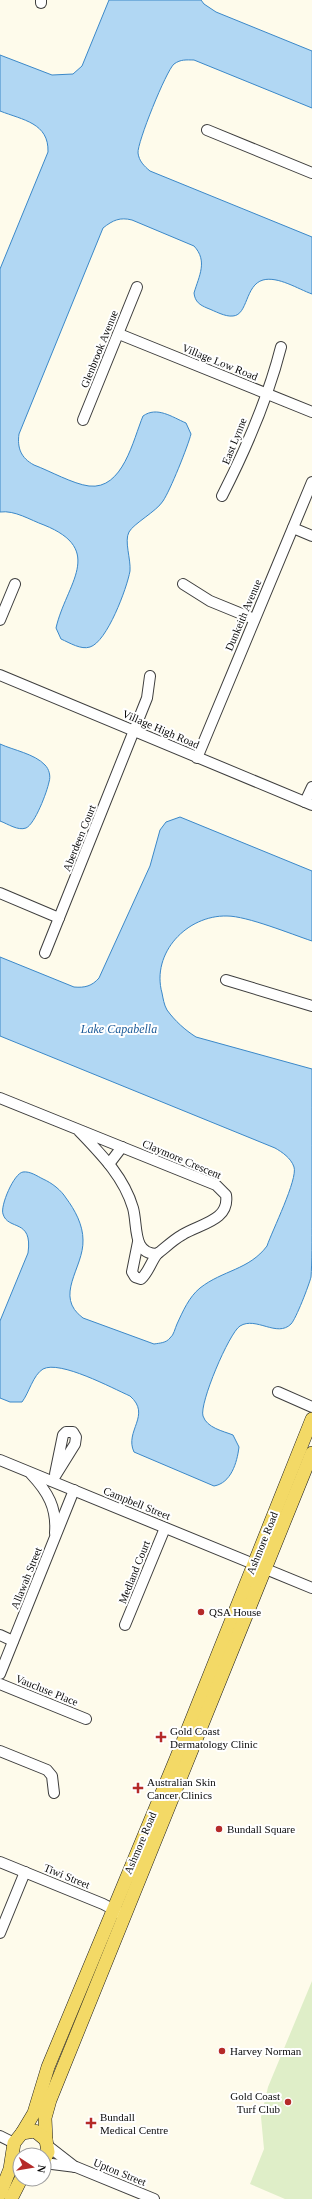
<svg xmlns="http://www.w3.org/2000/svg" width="312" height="2199" font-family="Georgia,serif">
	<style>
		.pitch { fill: #dfeec8 }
		.water { fill: #b1d7f3; stroke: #3b88c8 }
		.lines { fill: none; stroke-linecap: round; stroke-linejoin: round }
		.minor-casing { stroke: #3e3e3e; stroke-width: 12 }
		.major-casing { stroke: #1c1c1c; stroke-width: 14 }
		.minor { stroke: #fff; stroke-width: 10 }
		.major { stroke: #f3d966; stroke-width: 13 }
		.poi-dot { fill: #b52a29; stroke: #fff; stroke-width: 1.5 }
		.labels { text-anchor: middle; stroke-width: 4; stroke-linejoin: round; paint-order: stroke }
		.street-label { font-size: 11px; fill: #0b0b0b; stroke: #fff }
		.poi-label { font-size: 11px; fill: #0b0b0b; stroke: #fff; text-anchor: start }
		.water-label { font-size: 12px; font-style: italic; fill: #1a5a98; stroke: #fff }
	</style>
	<rect width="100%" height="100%" fill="#fefbeb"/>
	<path class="pitch" d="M312,1981V2199H285L250,2184L264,2149L261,2117L268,2087Z"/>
	<g class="water">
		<path d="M109,0H201L204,4L216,12L312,51V108L194,60C186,60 181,59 174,64C166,71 137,143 138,153C139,161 144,166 150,171L312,237V294C298,289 278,276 263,280C245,285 248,315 233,316C225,317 215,311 207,308C200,305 195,302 194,293C199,276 208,261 194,246L132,220C120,217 113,220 103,228L19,434C17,448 21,458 34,465C50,471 73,484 89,486C123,490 133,440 143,416C157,406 172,417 186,423L191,434C188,446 170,491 163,501C157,511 133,524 129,532C124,541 131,559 130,571C127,588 107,642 90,647C81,650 70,643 61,639L56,628C66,584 106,550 44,525C30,520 15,510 0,512V269L48,152C49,123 23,120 0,111V55L52,75L73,74L82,66Z"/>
		<path d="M0,744C13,750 35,754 45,765C49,769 51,776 49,782C47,792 35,824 26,828C18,831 8,824 0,821Z"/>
		<path d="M180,817L312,871V941C291,934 247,916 227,916C187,915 151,953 162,993C163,998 164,1005 167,1010C175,1021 185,1030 196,1037L312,1069C312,1120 312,1171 312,1223C312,1237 312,1264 311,1277C309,1285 296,1319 291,1324C277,1338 256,1316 240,1326C229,1333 199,1404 203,1416C207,1428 223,1431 233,1435L239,1447C237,1463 231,1483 214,1486L134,1452C124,1431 152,1415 130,1396C112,1388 60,1360 43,1369C33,1375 29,1393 22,1402H10L0,1398V1321L28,1253C33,1218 8,1231 3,1214C0,1206 14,1173 23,1172C30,1171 37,1176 43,1179C52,1183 61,1190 66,1198C75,1210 83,1225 83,1240C84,1268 53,1296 83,1318L154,1344C160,1343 166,1343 170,1338C174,1335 175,1328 177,1324C183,1311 189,1297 200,1288C223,1270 249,1270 267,1246C272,1231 298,1179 294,1167C291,1158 282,1152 275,1148L0,1036V957L74,987C85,988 92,986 99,978L150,866L160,830L166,822Z"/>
	</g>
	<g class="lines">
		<g class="minor-casing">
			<g id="minor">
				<path d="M41,0V3"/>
				<path d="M207,130L312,173"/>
				<path d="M119,334L312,412"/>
				<path d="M83,420L137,287"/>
				<path d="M222,496C246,449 268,398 281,347"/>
				<path d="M293,528L312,536"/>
				<path d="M183,584L210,601L254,619"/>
				<path d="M0,620L15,584"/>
				<path d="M0,675L312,805"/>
				<path d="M197,758L312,482"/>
				<path d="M305,802L312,787"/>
				<path d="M0,893L59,918"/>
				<path d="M45,953L147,698L150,676"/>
				<path d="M226,980L312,1006"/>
				<path d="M0,1098L216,1185L226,1195C230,1221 199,1224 182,1235C173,1240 165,1248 157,1254C132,1254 138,1226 133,1208C124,1177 101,1154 79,1131"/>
				<path d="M109,1164L122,1147"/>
				<path d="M138,1242L132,1272L135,1277L141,1279C148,1273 151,1262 157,1254"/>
				<path d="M278,1392L312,1407"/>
				<path d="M0,1460L312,1588"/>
				<path d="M31,1474C48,1492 57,1508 55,1533"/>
				<path d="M52,1481L75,1444L76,1437L73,1432H66L63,1435L55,1474"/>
				<path d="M125,1625L165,1528"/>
				<path d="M0,1635L13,1641"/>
				<path d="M0,1674L74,1490"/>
				<path d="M0,1684L86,1719"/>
				<path d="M0,1751L47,1770L52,1776L54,1793"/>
				<path d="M0,1862L103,1904L120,1913"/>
				<path d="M0,1933L25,1872"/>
				<path d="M0,2136L14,2143"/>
				<path d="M48,2146L75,2167"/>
				<path d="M44,2163L76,2167L154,2199"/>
			</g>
		</g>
		<g class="major-casing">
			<g id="major">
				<path d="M22,2133L34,2113L48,2067L176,1759L312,1419"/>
				<path d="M46,2140L45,2118L50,2100L312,1453"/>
				<path d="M0,2194L10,2169L14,2143L22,2133L35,2131L46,2140L48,2152L44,2160"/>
				<path d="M11,2199L21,2179"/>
			</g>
		</g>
		<use href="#minor" class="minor"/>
		<use href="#major" class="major"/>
	</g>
	<g class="poi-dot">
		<circle cx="201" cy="1612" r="4"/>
		<path d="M159 1731h4v4h4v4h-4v4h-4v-4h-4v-4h4z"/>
		<path d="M136 1782h4v4h4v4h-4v4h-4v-4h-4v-4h4z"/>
		<circle cx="219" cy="1829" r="4"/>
		<circle cx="222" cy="2051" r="4"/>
		<circle cx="288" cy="2102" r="4"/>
		<path d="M89 2117h4v4h4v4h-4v4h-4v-4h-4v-4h4z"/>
	</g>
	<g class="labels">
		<g class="street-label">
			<text transform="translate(99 349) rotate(-68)" y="4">Glenbrook Avenue</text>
			<text transform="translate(220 362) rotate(22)" y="4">Village Low Road</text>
			<text transform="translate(234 441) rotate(-68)" y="4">East Lynne</text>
			<text transform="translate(243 615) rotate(-67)" y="4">Dunkeith Avenue</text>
			<text transform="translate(161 729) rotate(23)" y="4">Village High Road</text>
			<text transform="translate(79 838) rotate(-68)" y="4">Aberdeen Court</text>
			<text transform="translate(182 1159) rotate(23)" y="4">Claymore Crescent</text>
			<text transform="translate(137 1503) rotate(22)" y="4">Campbell Street</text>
			<text transform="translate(262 1543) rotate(-68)" y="4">Ashmore Road</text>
			<text transform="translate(134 1572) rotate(-68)" y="4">Medland Court</text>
			<text transform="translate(26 1578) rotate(-68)" y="4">Allawah Street</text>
			<text transform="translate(47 1690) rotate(22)" y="4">Vaucluse Place</text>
			<text transform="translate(140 1843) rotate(-67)" y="4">Ashmore Road</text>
			<text transform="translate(67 1876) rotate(22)" y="4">Tiwi Street</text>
			<text transform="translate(120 2172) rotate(22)" y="4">Upton Street</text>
		</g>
		<g class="poi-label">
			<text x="209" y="1616">QSA House</text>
			<text x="170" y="1735">Gold Coast<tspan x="170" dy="13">Dermatology Clinic</tspan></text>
			<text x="147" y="1786">Australian Skin<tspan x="147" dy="13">Cancer Clinics</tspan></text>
			<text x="227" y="1833">Bundall Square</text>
			<text x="230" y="2055">Harvey Norman</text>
			<text x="280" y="2100" text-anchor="end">Gold Coast<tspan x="280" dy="13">Turf Club</tspan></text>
			<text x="100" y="2121">Bundall<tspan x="100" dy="13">Medical Centre</tspan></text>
		</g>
		<g class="water-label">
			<text x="119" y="1033">Lake Capabella</text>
		</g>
	</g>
	<g transform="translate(32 2167) rotate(102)"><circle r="19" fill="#ffffff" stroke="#9d9d9d"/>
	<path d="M0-3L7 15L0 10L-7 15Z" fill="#b52a29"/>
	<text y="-6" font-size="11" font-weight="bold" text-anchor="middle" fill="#0b0b0b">N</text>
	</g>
</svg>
